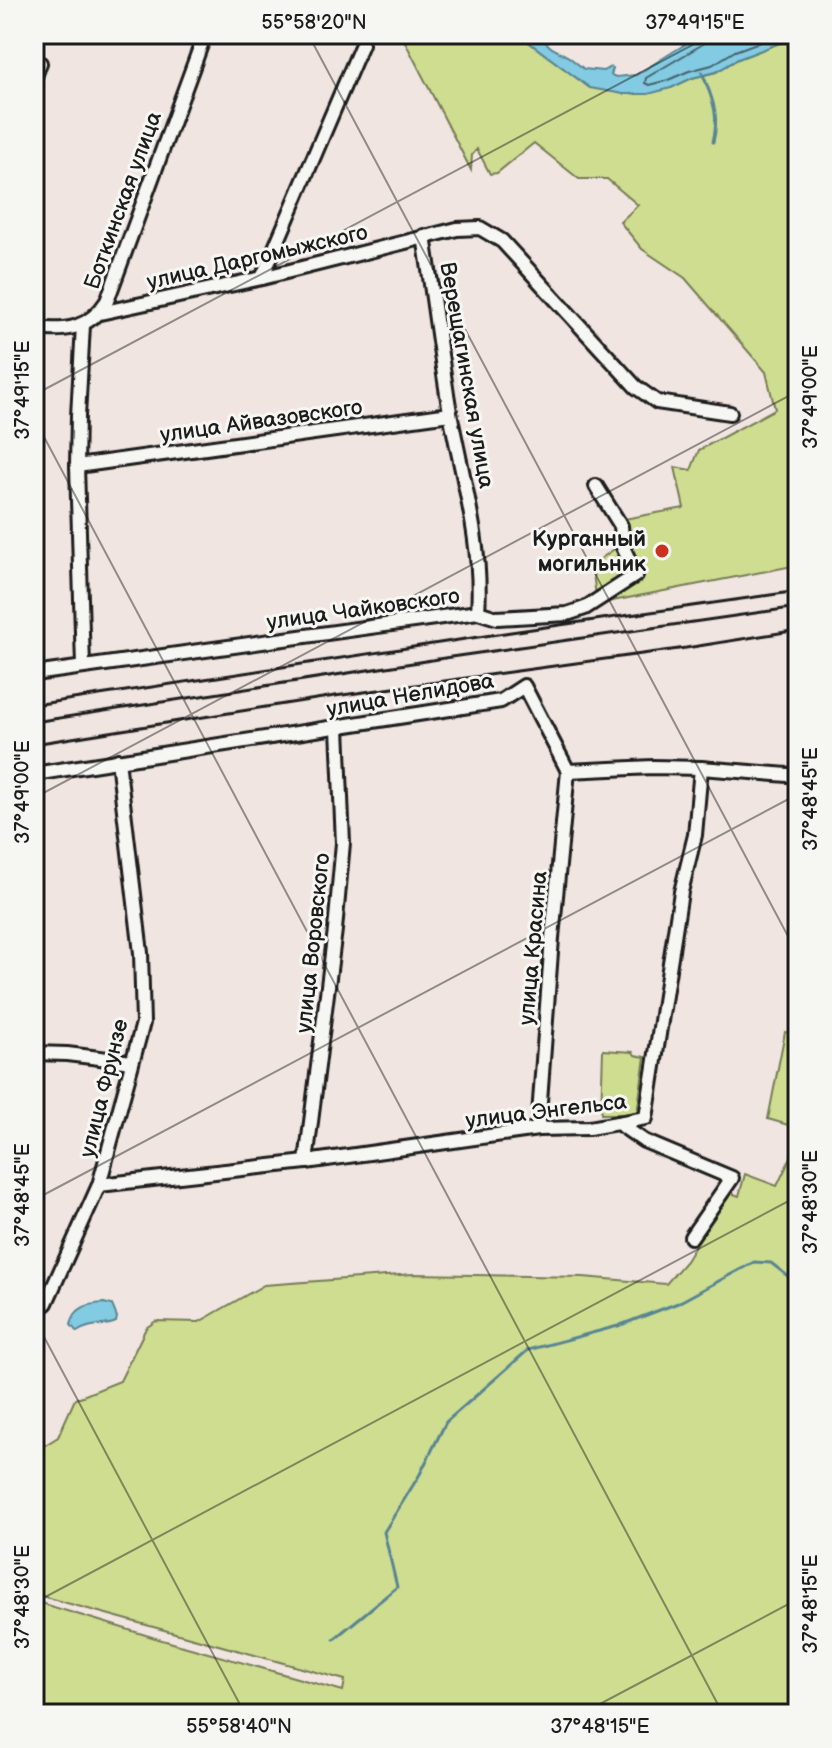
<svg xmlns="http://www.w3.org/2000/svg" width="832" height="1748" font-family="'Balsamiq Sans',sans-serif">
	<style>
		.green { fill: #cfdd91; stroke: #767c56; stroke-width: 2 }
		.water { fill: #82cbe2; stroke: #598593; stroke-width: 2 }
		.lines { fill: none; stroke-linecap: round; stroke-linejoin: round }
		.shore { stroke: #45626b; stroke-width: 2 }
		.stream { stroke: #598593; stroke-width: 3 }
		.minor-casing { stroke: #1c1c1c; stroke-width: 18 }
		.minor { stroke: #f6f6f2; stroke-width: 12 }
		.rail { stroke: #1c1c1c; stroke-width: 3 }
		.ticks { fill: none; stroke: #1c1c1c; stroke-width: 2; stroke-opacity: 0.45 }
		.poi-dot { fill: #c8321e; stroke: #f6f6f2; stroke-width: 3 }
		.labels { text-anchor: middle; stroke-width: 6; stroke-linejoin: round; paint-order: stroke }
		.street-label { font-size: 22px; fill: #1c1c1c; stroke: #f6f6f2 }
		.poi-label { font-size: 22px; font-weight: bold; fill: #1c1c1c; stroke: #f6f6f2; text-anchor: end }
		.neatline { fill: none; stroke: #1c1c1c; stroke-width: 3 }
		.ticks-label { font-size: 20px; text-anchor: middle; fill: #1c1c1c }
	</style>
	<rect width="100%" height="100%" fill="#f1e5e1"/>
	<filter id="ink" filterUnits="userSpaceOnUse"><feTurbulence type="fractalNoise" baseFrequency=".0125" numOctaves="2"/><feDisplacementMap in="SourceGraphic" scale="16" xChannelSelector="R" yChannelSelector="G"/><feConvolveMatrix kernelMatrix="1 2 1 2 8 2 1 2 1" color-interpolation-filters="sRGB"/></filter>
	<g filter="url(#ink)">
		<g class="green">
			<path d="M401,34H518L590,88H671L692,78L716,72L738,59L798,36V565L597,604L592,565L624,542V519L684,508L675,467L691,470L699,450L775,409L766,372L685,278L642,249L620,222L638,205L607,179H579L534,143L497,173L490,174L477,149L472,155L471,170Z"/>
			<path d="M785,1032L798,1035V1128L768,1119Z"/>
			<path d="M603,1050L633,1052L635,1055L645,1057L637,1114H601Z"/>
			<path d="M792,1155L798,1159V1714H34V1607H36L34,1601L162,1640L343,1691L345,1680L34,1594V1452L58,1437L75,1399L120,1381L146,1328L156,1321L199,1322L264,1285L413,1274L583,1277L666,1284L686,1261L728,1192L739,1196L745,1174L777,1186Z"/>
		</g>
		<g class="water">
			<path d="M518,34H536L552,48L569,57L584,69L603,71L611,67L613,68L611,75L616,77L636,75L684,45L705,34H798V36L738,59L716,72L692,78L671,88L648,94H623L590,88Z"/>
			<path d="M104,1303L112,1305L117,1317L116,1322C102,1328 92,1322 77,1332L71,1325C74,1307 88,1304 104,1303Z"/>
		</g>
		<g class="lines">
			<path class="shore" d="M707,34L703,44L646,78L645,83L649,85L668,80L689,71L712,65L735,51L781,34"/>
			<g class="stream">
				<path d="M702,72C712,99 720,113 713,142"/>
				<path d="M334,1639L397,1587L384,1532L420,1474L446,1422L528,1350L618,1326L678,1303L754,1262L771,1263L798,1284"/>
			</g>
			<g class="minor-casing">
				<g id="minor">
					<path d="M34,79L40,63"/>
					<path d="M424,236C433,295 440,354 450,412C462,478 483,544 478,612"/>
					<path d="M262,278L362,44"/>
					<path d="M100,313L262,278L457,229L480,228L502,241L636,387L657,402L730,413"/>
					<path d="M83,325L78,416L77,466L83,666"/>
					<path d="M34,328C66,332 89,329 107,301L205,34"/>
					<path d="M77,466L450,414"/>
					<path d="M34,674L478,612L497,618L567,614L585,608L636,575L623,547L621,526L596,486"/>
					<path d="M34,774L501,701L524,686L568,771L653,767L701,768L788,775"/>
					<path d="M34,1053L67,1054L132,1062"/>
					<path d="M618,1123L644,1141L732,1178L691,1237"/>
					<path d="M538,1129L552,938L568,771"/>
					<path d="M306,1162L335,930L343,843L338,728"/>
					<path d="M99,1185L306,1162L538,1129L589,1128L646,1118L681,892L695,835L701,768"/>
					<path d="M34,1313L46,1303L99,1185L143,1023L141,953L118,760"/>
				</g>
			</g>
			<use href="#minor" class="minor"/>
			<g class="rail">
				<path d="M34,705L511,632L798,591"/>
				<path d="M34,722L451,657L798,607"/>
				<path d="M34,744L335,696L686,648L798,630"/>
			</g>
		</g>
	</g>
	<path class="ticks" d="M308,34L798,955M787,34L798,55M34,395L713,34M34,418L723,1714M34,798L798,391M34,1200L798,794M34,1318L245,1714M34,1603L798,1196M581,1714L798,1599"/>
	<circle class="poi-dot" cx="662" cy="551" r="8"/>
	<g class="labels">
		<g class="street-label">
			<text transform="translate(122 200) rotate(-70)" y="8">Боткинская улица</text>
			<text transform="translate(257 256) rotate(-13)" y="8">улица Даргомыжского</text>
			<text transform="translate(468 375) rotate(80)" y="8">Верещагинская улица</text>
			<text transform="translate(261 420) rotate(-8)" y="8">улица Айвазовского</text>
			<text transform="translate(363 608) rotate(-8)" y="8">улица Чайковского</text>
			<text transform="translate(410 694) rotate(-10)" y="8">улица Нелидова</text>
			<text transform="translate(312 943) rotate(-84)" y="8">улица Воровского</text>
			<text transform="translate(532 948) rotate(-85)" y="8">улица Красина</text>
			<text transform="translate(103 1088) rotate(-76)" y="8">улица Фрунзе</text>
			<text transform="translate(546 1110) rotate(-7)" y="8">улица Энгельса</text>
		</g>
		<g class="poi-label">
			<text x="646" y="546">Курганный<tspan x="646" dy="25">могильник</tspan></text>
		</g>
	</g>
	<rect width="832" height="1748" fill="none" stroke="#f6f6f2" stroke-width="88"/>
	<rect x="44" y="44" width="744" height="1660" class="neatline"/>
	<g class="ticks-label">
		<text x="314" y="29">55°58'20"N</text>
		<text x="695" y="29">37°49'15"E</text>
		<text transform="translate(22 390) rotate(-90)" y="7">37°49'15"E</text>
		<text transform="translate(810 397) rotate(-90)" y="7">37°49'00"E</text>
		<text transform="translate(22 792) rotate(-90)" y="7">37°49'00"E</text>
		<text transform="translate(810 799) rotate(-90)" y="7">37°48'45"E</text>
		<text transform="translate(22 1195) rotate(-90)" y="7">37°48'45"E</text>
		<text transform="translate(810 1202) rotate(-90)" y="7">37°48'30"E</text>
		<text transform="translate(22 1597) rotate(-90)" y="7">37°48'30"E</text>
		<text transform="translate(810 1604) rotate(-90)" y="7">37°48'15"E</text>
		<text x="239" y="1733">55°58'40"N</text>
		<text x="600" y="1733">37°48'15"E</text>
	</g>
</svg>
